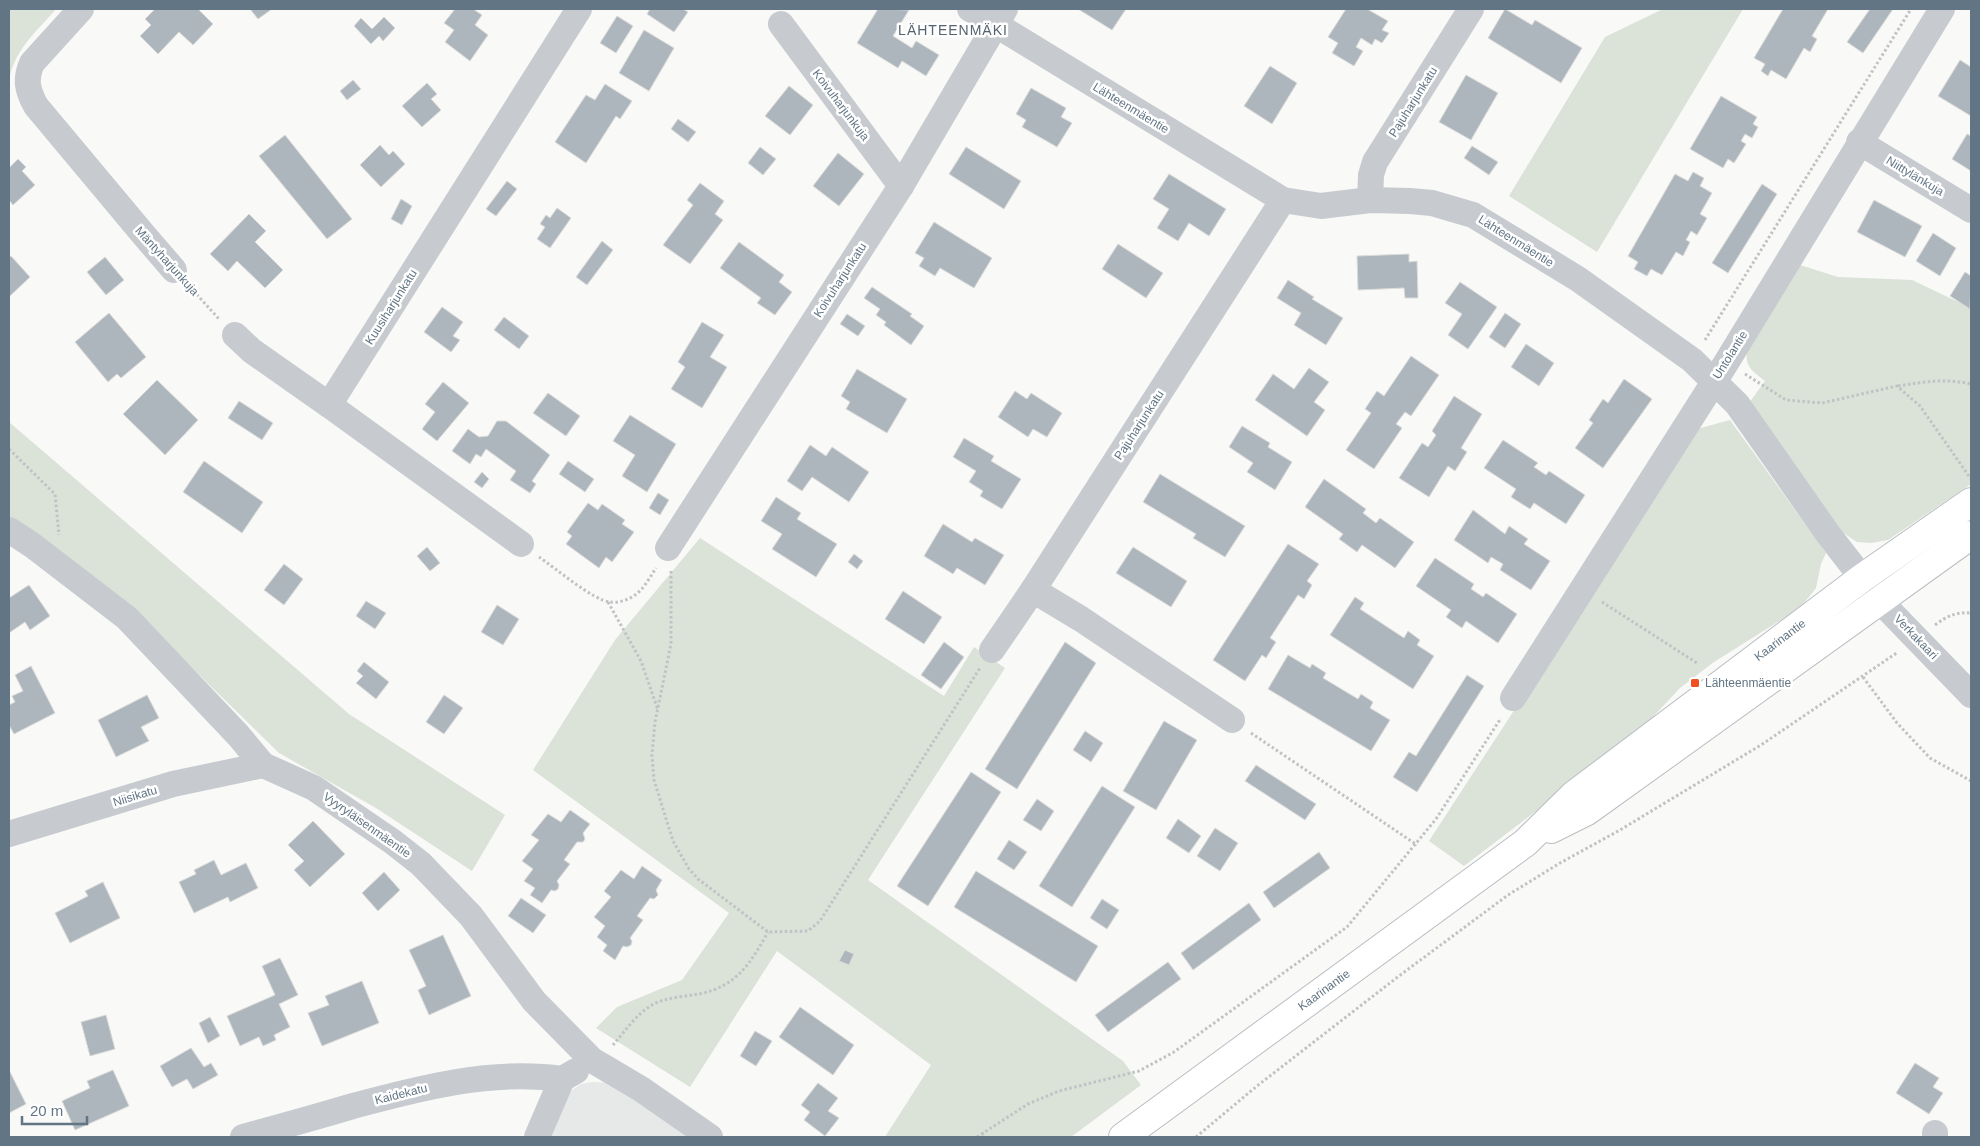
<svg xmlns="http://www.w3.org/2000/svg" width="1980" height="1146" font-family="Helvetica,sans-serif">
	<style>
		.built { fill: #e7e8e8 }
		.green { fill: #dbe2d8 }
		.building { fill: #adb6bc; stroke: #dbdbd9 }
		.lines { fill: none; stroke-linecap: round; stroke-linejoin: round }
		.major-casing { stroke: #babec2; stroke-width: 30 }
		.path { stroke: #c0c3c5; stroke-width: 3; stroke-dasharray: 2.5 2.5; stroke-linecap: butt }
		.minor { stroke: #c7cbcf; stroke-width: 26 }
		.major { stroke: #fff; stroke-width: 28 }
		.poi-dot { fill: #f05021; stroke: #fff; stroke-width: 2 }
		.labels { text-anchor: middle; stroke-width: 5; stroke-linejoin: round; paint-order: stroke }
		.street-label { font-size: 12px; fill: #627584; stroke: #fff }
		.poi-label { font-size: 12px; fill: #627584; stroke: #fff; text-anchor: start }
		.neighbourhood-label { font-size: 14px; letter-spacing: 1px; fill: #55636f; stroke: #fff }
	</style>
	<rect width="100%" height="100%" fill="#f9f9f7"/>
	<path class="built" d="M592,1082L612,1083L688,1137H545L571,1091L581,1084Z"/>
	<g class="green">
		<path d="M9,9H56C39,29 16,48 10,76C7,88 12,103 9,114Z"/>
		<path d="M1663,9H1743L1597,252L1509,196L1605,37Z"/>
		<path d="M1797,264L1838,277L1912,280L1971,308V484L1888,540L1871,543L1857,542L1842,532L1749,403L1765,381C1752,371 1743,366 1748,348Z"/>
		<path d="M1730,420L1826,553L1821,564L1816,588L1800,608L1714,662L1680,688L1636,735L1464,866L1429,841L1697,429Z"/>
		<path d="M9,422L349,714L505,815L472,871L376,808L279,753L178,654L9,520Z"/>
		<path d="M700,538L944,696L974,647L1005,668L868,880L1123,1061L1141,1085L1071,1137H885L931,1065L777,951L690,1087L596,1028L617,1007L682,980L729,913L533,770L615,640Z"/>
	</g>
	<g class="building">
		<path d="M155,9H198L213,24L193,45L179,32L158,54L140,36L151,25L145,19Z"/>
		<path d="M250,9H272L258,19Z"/>
		<path d="M455,9H473L482,15L475,25L488,35L470,61L445,42L454,30L444,23Z"/>
		<path d="M650,9H683L688,12L674,32L647,14Z"/>
		<path d="M878,9L909,10L893,36L912,48L916,41L939,55L926,76L902,61L898,68L857,43Z"/>
		<path d="M1078,9H1126L1112,30Z"/>
		<path d="M1346,9H1367L1388,21L1382,30L1389,33L1382,43L1375,39L1372,45L1361,38L1356,47L1363,51L1354,66L1332,53L1338,43L1328,37Z"/>
		<path d="M1505,9L1532,25L1535,20L1582,48L1561,83L1488,38Z"/>
		<path d="M1783,9H1828L1812,36L1817,39L1810,52L1804,48L1786,79L1771,70L1768,76L1761,71L1765,64L1754,58Z"/>
		<path d="M1870,9H1893L1863,53L1847,42Z"/>
		<path d="M617,16L633,26L616,53L600,43Z"/>
		<path d="M384,17L395,28L383,41L379,36L371,44L354,26L361,18L372,29Z"/>
		<path d="M644,30L674,48L649,91L619,73Z"/>
		<path d="M1960,60L1971,67V116L1938,96Z"/>
		<path d="M1270,66L1297,83L1272,124L1244,106Z"/>
		<path d="M1466,75L1498,93L1471,140L1439,122Z"/>
		<path d="M353,80L361,89L347,100L340,91Z"/>
		<path d="M427,83L437,94L431,99L441,110L422,127L402,106Z"/>
		<path d="M605,84L632,101L620,119L616,116L586,163L555,142L586,95L595,100Z"/>
		<path d="M789,86L813,105L790,135L765,116Z"/>
		<path d="M1031,88L1066,108L1061,117L1072,123L1057,147L1022,127L1026,120L1016,114Z"/>
		<path d="M1721,96L1757,117L1753,124L1758,127L1752,138L1745,134L1741,141L1746,144L1734,163L1728,159L1723,168L1690,149Z"/>
		<path d="M678,119L696,132L688,142L671,129Z"/>
		<path d="M1967,134L1971,136V171L1952,159Z"/>
		<path d="M285,135L352,219L327,239L259,156Z"/>
		<path d="M380,145L389,155L393,151L405,164L381,187L360,165Z"/>
		<path d="M1472,146L1498,162L1489,175L1464,158Z"/>
		<path d="M760,147L776,159L763,175L748,163Z"/>
		<path d="M966,147L1021,181L1004,209L949,174Z"/>
		<path d="M838,153L864,174L839,206L813,186Z"/>
		<path d="M18,159L26,167L22,171L35,185L13,205L9,200V168Z"/>
		<path d="M1693,172L1704,178L1700,186L1712,193L1700,214L1707,218L1697,235L1691,231L1686,240L1690,242L1683,256L1676,252L1662,275L1651,269L1647,276L1634,269L1638,262L1628,256L1675,174L1688,181Z"/>
		<path d="M1169,174L1226,209L1209,236L1189,223L1178,241L1157,228L1169,209L1153,199Z"/>
		<path d="M507,181L517,189L496,216L486,209Z"/>
		<path d="M700,183L724,201L715,214L723,220L690,264L663,245L693,205L687,200Z"/>
		<path d="M1762,184L1777,194L1728,273L1712,263Z"/>
		<path d="M401,199L412,206L402,225L391,219Z"/>
		<path d="M1874,200L1922,226L1905,257L1857,232Z"/>
		<path d="M557,208L571,218L550,248L537,239L545,227L540,224L546,215L550,218Z"/>
		<path d="M249,214L266,231L255,242L283,270L265,288L237,261L228,271L210,254Z"/>
		<path d="M934,222L992,258L974,288L940,268L935,276L919,266L924,258L915,253Z"/>
		<path d="M1933,233L1956,248L1940,276L1916,261Z"/>
		<path d="M602,241L613,250L587,285L576,277Z"/>
		<path d="M739,242L784,275L779,282L792,292L775,315L757,303L761,298L720,268Z"/>
		<path d="M1118,244L1163,273L1146,298L1102,269Z"/>
		<path d="M1409,254V262L1417,261L1418,298H1405L1404,288L1358,290L1357,256Z"/>
		<path d="M11,256L30,277L9,297V258Z"/>
		<path d="M105,257L124,280L106,295L87,272Z"/>
		<path d="M1965,272L1971,276L1970,309L1950,296Z"/>
		<path d="M1288,280L1314,297L1312,299L1343,318L1326,345L1294,325L1301,313L1277,298Z"/>
		<path d="M1460,282L1497,307L1468,349L1448,335L1462,314L1445,303Z"/>
		<path d="M872,287L912,314L910,316L924,326L911,345L884,325L886,322L876,315L880,309L864,298Z"/>
		<path d="M442,307L463,322L453,336L460,340L451,352L424,332Z"/>
		<path d="M109,313L146,357L121,378L117,374L108,382L75,342Z"/>
		<path d="M1505,313L1521,324L1505,348L1489,337Z"/>
		<path d="M847,314L865,326L858,336L840,324Z"/>
		<path d="M504,317L529,336L519,349L494,330Z"/>
		<path d="M702,322L724,335L710,357L727,367L702,408L671,389L685,367L678,362Z"/>
		<path d="M1526,344L1554,363L1539,386L1511,367Z"/>
		<path d="M1411,356L1439,375L1411,416L1405,412L1396,424L1402,428L1374,469L1346,450L1371,413L1365,409L1377,391L1384,396Z"/>
		<path d="M1309,368L1329,382L1314,402L1325,410L1307,436L1255,400L1273,374L1294,389Z"/>
		<path d="M857,369L907,399L887,433L846,409L850,402L841,396Z"/>
		<path d="M1624,379L1652,399L1603,468L1575,448L1593,423L1589,420L1603,399L1608,403Z"/>
		<path d="M157,380L198,420L165,455L123,414Z"/>
		<path d="M443,382L469,403L437,441L422,429L435,412L425,404Z"/>
		<path d="M1015,391L1027,399L1031,393L1062,413L1047,437L1033,429L1028,437L998,417Z"/>
		<path d="M548,393L580,416L566,436L533,413Z"/>
		<path d="M1454,396L1482,414L1461,448L1467,452L1455,471L1448,466L1429,497L1399,478L1422,443L1428,447L1436,435L1432,431Z"/>
		<path d="M239,401L273,423L262,440L228,418Z"/>
		<path d="M630,415L676,444L647,492L622,476L635,455L613,441Z"/>
		<path d="M497,421H506L550,455L532,481L536,484L530,493L510,480L516,471L486,449L481,457L476,454L470,464L452,451L468,429L479,437L488,436Z"/>
		<path d="M1242,426L1270,443L1268,447L1292,462L1275,490L1247,472L1253,463L1229,447Z"/>
		<path d="M964,438L994,456L991,461L1021,479L1002,509L980,496L983,491L969,482L976,471L953,457Z"/>
		<path d="M1503,440L1538,463L1534,467L1546,475L1549,471L1585,495L1566,524L1534,503L1530,509L1511,497L1516,489L1484,468Z"/>
		<path d="M810,445L826,456L832,447L869,472L849,502L812,477L802,491L787,481Z"/>
		<path d="M204,461L263,502L242,533L183,492Z"/>
		<path d="M568,461L594,479L585,492L559,474Z"/>
		<path d="M482,472L489,479L482,488L474,482Z"/>
		<path d="M1160,474L1245,526L1225,557L1193,538L1196,534L1143,502Z"/>
		<path d="M1324,479L1366,509L1363,513L1376,523L1380,518L1414,542L1395,568L1362,545L1357,552L1339,539L1343,534L1305,507Z"/>
		<path d="M658,493L669,500L660,515L649,508Z"/>
		<path d="M776,497L801,513L797,519L837,544L816,577L772,549L782,534L761,521Z"/>
		<path d="M588,503L598,510L602,504L625,520L622,524L634,532L612,562L606,557L599,568L566,544L572,536L567,532Z"/>
		<path d="M1473,510L1505,534L1509,526L1528,539L1524,544L1550,561L1531,590L1500,570L1503,564L1491,557L1488,563L1454,540Z"/>
		<path d="M943,524L972,542L975,538L1004,555L985,585L957,568L953,574L924,556Z"/>
		<path d="M1288,544L1319,564L1307,581L1312,585L1304,599L1298,595L1270,638L1276,642L1266,658L1262,655L1245,681L1213,660Z"/>
		<path d="M427,547L440,563L430,571L417,556Z"/>
		<path d="M1133,547L1187,581L1171,607L1116,573Z"/>
		<path d="M854,554L863,561L857,569L848,562Z"/>
		<path d="M1435,558L1474,584L1471,589L1483,597L1486,593L1517,614L1498,643L1466,621L1462,628L1446,617L1451,610L1416,586Z"/>
		<path d="M284,564L303,579L284,605L264,590Z"/>
		<path d="M29,585L50,616L30,630L25,622L9,633V598Z"/>
		<path d="M903,591L942,617L924,644L885,619Z"/>
		<path d="M1355,597L1364,603L1360,609L1404,638L1408,631L1420,640L1417,645L1434,656L1413,689L1330,635Z"/>
		<path d="M366,601L386,613L375,629L356,616Z"/>
		<path d="M497,605L519,619L503,645L481,632Z"/>
		<path d="M944,642L964,657L941,689L921,675Z"/>
		<path d="M1065,642L1096,663L1017,789L985,769Z"/>
		<path d="M1288,655L1310,668L1312,664L1326,673L1323,678L1358,699L1361,694L1373,702L1370,708L1390,720L1371,751L1268,689Z"/>
		<path d="M364,662L389,682L376,699L356,683L363,676L357,671Z"/>
		<path d="M31,666L55,713L14,734L9,725V705L15,702L12,696L23,691L15,675Z"/>
		<path d="M1467,675L1484,686L1417,792L1393,777L1409,752L1416,756Z"/>
		<path d="M147,695L159,718L141,727L149,741L116,757L98,720Z"/>
		<path d="M444,695L463,708L444,734L426,722Z"/>
		<path d="M1164,721L1197,740L1156,810L1123,791Z"/>
		<path d="M1085,731L1103,743L1091,762L1073,750Z"/>
		<path d="M1256,765L1316,804L1305,820L1245,781Z"/>
		<path d="M971,772L1001,792L928,906L897,886Z"/>
		<path d="M1102,786L1135,807L1072,907L1039,886Z"/>
		<path d="M1037,799L1054,811L1041,831L1023,820Z"/>
		<path d="M570,810L590,824L583,833L585,839L583,842H577L564,860L570,864L557,881L559,885L558,889L555,891L551,890L542,903L530,895L535,888L524,881L533,869L522,861L539,840L531,835L548,814L561,822Z"/>
		<path d="M1178,819L1201,836L1189,853L1166,838Z"/>
		<path d="M313,821L345,854L310,887L294,870L304,861L288,845Z"/>
		<path d="M1215,828L1238,843L1220,871L1197,856Z"/>
		<path d="M1009,840L1027,852L1014,870L997,859Z"/>
		<path d="M1319,852L1330,868L1274,908L1263,892Z"/>
		<path d="M214,860L221,875L246,863L258,888L230,902L228,897L194,913L179,882L196,874L194,870Z"/>
		<path d="M642,866L662,880L656,890L658,895L654,899L650,898L637,916L643,920L630,938L632,941L631,945L627,947L623,946L615,960L603,951L607,945L597,937L605,926L594,917L611,897L604,891L621,870L634,879Z"/>
		<path d="M976,871L1098,946L1076,982L954,907Z"/>
		<path d="M384,872L400,890L378,911L362,893Z"/>
		<path d="M103,882L120,918L70,943L55,913L88,896L85,891Z"/>
		<path d="M521,898L546,915L533,933L508,916Z"/>
		<path d="M1102,899L1119,910L1107,929L1090,918Z"/>
		<path d="M1249,903L1261,920L1193,970L1181,953Z"/>
		<path d="M443,935L471,996L429,1015L418,990L426,986L409,950Z"/>
		<path d="M845,950L854,954L849,965L839,961Z"/>
		<path d="M280,958L298,995L279,1004L290,1027L274,1035L276,1040L263,1046L259,1037L240,1046L227,1016L275,995L262,966Z"/>
		<path d="M1168,962L1181,979L1108,1032L1095,1015Z"/>
		<path d="M362,981L379,1023L322,1046L308,1013L329,1005L325,996Z"/>
		<path d="M800,1007L854,1045L833,1075L779,1037Z"/>
		<path d="M106,1015L115,1049L90,1056L81,1022Z"/>
		<path d="M210,1017L220,1036L208,1043L199,1023Z"/>
		<path d="M755,1031L772,1041L756,1066L740,1056Z"/>
		<path d="M191,1048L204,1067L211,1063L218,1075L193,1089L187,1079L172,1087L160,1066Z"/>
		<path d="M1915,1063L1939,1078L1933,1087L1943,1093L1929,1114L1896,1093Z"/>
		<path d="M9,1070L26,1104L9,1113Z"/>
		<path d="M113,1070L129,1106L75,1130L62,1101L90,1088L87,1081Z"/>
		<path d="M818,1083L838,1098L828,1111L839,1118L825,1136L804,1120L810,1112L801,1105Z"/>
	</g>
	<g class="lines">
		<g class="major-casing">
			<g id="major">
				<path d="M1551,829L1587,811L1971,535"/>
				<path d="M1123,1137L1525,843L1574,795L1862,578L1971,502"/>
			</g>
		</g>
		<g class="path">
			<path d="M190,287L219,319"/>
			<path d="M1705,340L1911,9"/>
			<path d="M1745,374L1786,400L1822,403L1897,386L1920,406L1971,479"/>
			<path d="M1898,386C1923,382 1946,378 1971,384"/>
			<path d="M9,449L55,494L59,535"/>
			<path d="M539,557C554,567 594,601 610,602C619,603 628,600 635,595C644,589 650,577 656,568"/>
			<path d="M671,571V644L655,722L652,755L654,780L673,841L689,869L698,879L768,932L808,931L820,921L980,668"/>
			<path d="M608,602L641,661L658,710"/>
			<path d="M1602,602L1697,663"/>
			<path d="M1935,625C1947,616 1956,612 1971,613"/>
			<path d="M1863,677L1897,723L1930,758L1971,781"/>
			<path d="M1251,733L1417,845"/>
			<path d="M613,1045C626,1030 641,1007 661,1001C673,997 687,996 699,994C737,986 750,964 768,932"/>
			<path d="M982,1133L985,1137"/>
			<path d="M977,1137L1028,1104L1059,1091L1139,1071L1174,1052L1347,927L1436,819L1501,718"/>
			<path d="M1196,1137L1257,1086L1399,976L1508,895L1560,863L1620,830L1761,745L1898,652"/>
		</g>
		<g class="minor">
			<path d="M81,9L32,63C25,79 27,90 36,106L143,234L174,270"/>
			<path d="M970,9L1283,200L1321,206L1370,200L1410,201L1432,203L1473,215L1578,279L1692,360L1737,404L1828,534L1880,601L1971,695"/>
			<path d="M781,24L901,186"/>
			<path d="M1859,142L1971,210"/>
			<path d="M1370,200L1371,175L1375,162L1471,9"/>
			<path d="M235,335L252,351L329,405"/>
			<path d="M9,530L32,545L127,618L238,735L263,765L314,788L393,842L421,864L471,916L534,1001L592,1060L641,1089L710,1137"/>
			<path d="M521,544L329,405L579,9"/>
			<path d="M668,548L901,186L1005,9"/>
			<path d="M1033,590L1081,619L1232,720"/>
			<path d="M992,650L1033,590L1283,200"/>
			<path d="M1513,698L1726,363L1942,9"/>
			<path d="M9,834L173,784L263,765"/>
			<path d="M243,1137C280,1127 316,1117 353,1106C420,1088 492,1069 562,1079"/>
			<path d="M537,1137L562,1079L576,1071"/>
			<path d="M1935,1137V1133"/>
		</g>
		<use href="#major" class="major"/>
	</g>
	<rect class="poi-dot" x="1690" y="678" width="10" height="10" rx="2.5"/>
	<g class="labels">
		<g class="street-label">
			<text transform="translate(1413 102) rotate(-58)" y="4">Pajuharjunkatu</text>
			<text transform="translate(841 105) rotate(53)" y="4">Koivuharjunkuja</text>
			<text transform="translate(1131 108) rotate(31)" y="4">Lähteenmäentie</text>
			<text transform="translate(1915 176) rotate(31)" y="4">Niittylänkuja</text>
			<text transform="translate(1516 241) rotate(32)" y="4">Lähteenmäentie</text>
			<text transform="translate(167 261) rotate(48)" y="4">Mäntyharjunkuja</text>
			<text transform="translate(840 280) rotate(-57)" y="4">Koivuharjunkatu</text>
			<text transform="translate(391 307) rotate(-58)" y="4">Kuusiharjunkatu</text>
			<text transform="translate(1730 355) rotate(-58)" y="4">Untolantie</text>
			<text transform="translate(1139 425) rotate(-57)" y="4">Pajuharjunkatu</text>
			<text transform="translate(1916 637) rotate(46)" y="4">Verkakaari</text>
			<text transform="translate(1780 640) rotate(-37)" y="4">Kaarinantie</text>
			<text transform="translate(135 796) rotate(-17)" y="4">Niisikatu</text>
			<text transform="translate(367 825) rotate(35)" y="4">Vyyryläisenmäentie</text>
			<text transform="translate(1324 990) rotate(-36)" y="4">Kaarinantie</text>
			<text transform="translate(401 1094) rotate(-14)" y="4">Kaidekatu</text>
		</g>
		<g class="poi-label">
			<text x="1705" y="687">Lähteenmäentie</text>
		</g>
		<g class="neighbourhood-label">
			<text x="953" y="35">LÄHTEENMÄKI</text>
		</g>
	</g>
	<rect width="1980" height="1146" fill="none" stroke="#627584" stroke-width="20"/>
	<path d="M22 1116v8h65v-8" fill="none" stroke="#627584" stroke-width="2.5"/>
	<text x="30" y="1116" font-size="15" fill="#627584" stroke="#ffffff" stroke-width="4" paint-order="stroke">20 m</text>
</svg>
